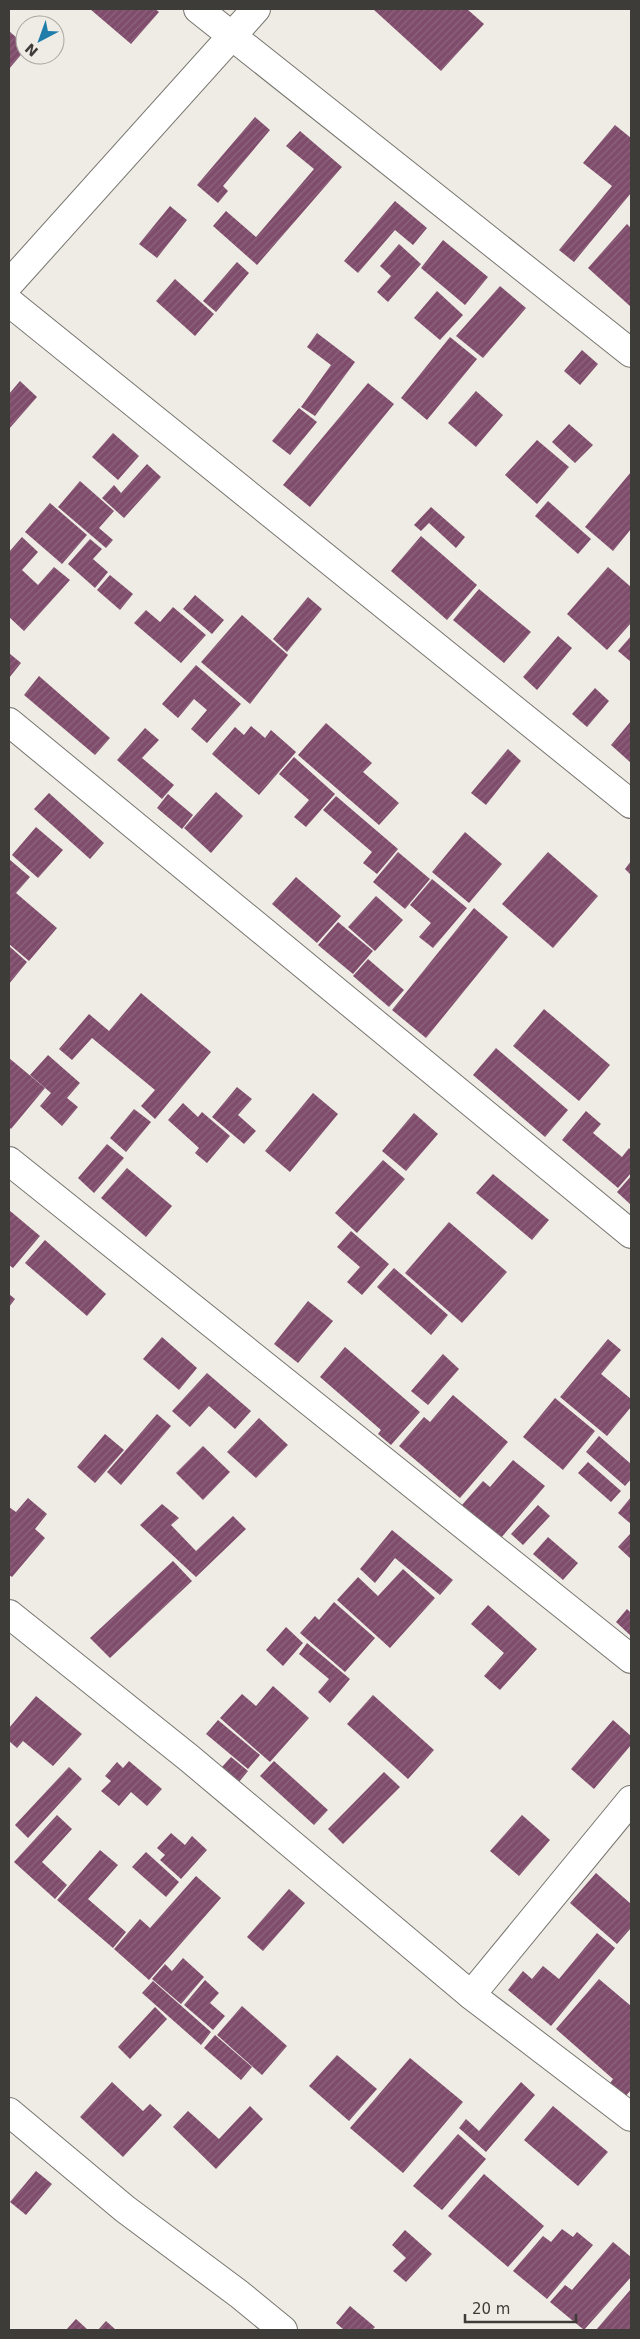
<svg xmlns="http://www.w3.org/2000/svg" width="640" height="2339" font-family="'DejaVu Sans',sans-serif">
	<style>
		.building { fill: url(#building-hatch) }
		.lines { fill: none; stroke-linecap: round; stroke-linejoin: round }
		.street-casing { stroke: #77756f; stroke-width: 30 }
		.street { stroke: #fff; stroke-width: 28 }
	</style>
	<defs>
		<pattern id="building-hatch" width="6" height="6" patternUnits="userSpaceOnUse" patternTransform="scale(1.25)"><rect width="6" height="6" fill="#7f4c6b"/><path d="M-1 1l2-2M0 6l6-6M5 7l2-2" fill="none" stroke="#8d647d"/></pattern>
	</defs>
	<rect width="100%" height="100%" fill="#efece5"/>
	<g class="building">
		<path d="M90,9H155L159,12L131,44Z"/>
		<path d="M373,9H467L484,24L441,71Z"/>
		<path d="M9,31L25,45V50L9,69Z"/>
		<path d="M255,117L270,130L223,186L228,191L218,203L197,185Z"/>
		<path d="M615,125L631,138V193L574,262L559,250L612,186L583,163Z"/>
		<path d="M300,131L342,167L257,265L213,226L226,211L256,237L314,169L286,146Z"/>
		<path d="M395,201L427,228L413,245L395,230L358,273L344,261Z"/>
		<path d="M170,206L187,220L157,258L139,244Z"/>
		<path d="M627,224L631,228V307L588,268Z"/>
		<path d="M443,240L488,277L465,305L421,268Z"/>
		<path d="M399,244L421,264L388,302L377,292L391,276L380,266Z"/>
		<path d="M237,262L249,273L216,312L203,301Z"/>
		<path d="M175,279L214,314L195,336L156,301Z"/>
		<path d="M500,286L526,308L483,358L456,336Z"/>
		<path d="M437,291L463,315L440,340L414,318Z"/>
		<path d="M317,333L355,362L315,416L301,407L331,365L307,347Z"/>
		<path d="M450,337L477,359L427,420L401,398Z"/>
		<path d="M582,350L598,364L580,385L564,371Z"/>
		<path d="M20,381L37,397L9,429V394Z"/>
		<path d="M368,383L394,404L310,507L283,485Z"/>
		<path d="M476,391L503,415L476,447L448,423Z"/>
		<path d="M299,408L317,422L290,455L272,441Z"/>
		<path d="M569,424L593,445L575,463L552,442Z"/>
		<path d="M113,433L139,456L118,480L92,457Z"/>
		<path d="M537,440L569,467L537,504L505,475Z"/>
		<path d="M147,464L161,477L124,518L102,498L114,485L121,493Z"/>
		<path d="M631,472V529L613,551L585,527Z"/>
		<path d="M80,481L114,511L99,528L113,540L106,548L58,507Z"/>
		<path d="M548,501L591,539L578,554L535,516Z"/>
		<path d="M50,503L87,535L62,564L25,532Z"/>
		<path d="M431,507L465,537L456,548L429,523L421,531L414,525Z"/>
		<path d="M421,536L477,585L447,620L391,571Z"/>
		<path d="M22,537L38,552L22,570L38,585L54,567L70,580L24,631L9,617V552Z"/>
		<path d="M90,539L102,549L93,559L108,572L95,588L68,564Z"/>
		<path d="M608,567L631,587V623L607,650L567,614Z"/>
		<path d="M110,575L133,594L120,610L97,590Z"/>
		<path d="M479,589L531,632L504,663L453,620Z"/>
		<path d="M195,595L224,620L212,634L183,609Z"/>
		<path d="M308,597L322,609L287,652L273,639Z"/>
		<path d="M173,607L206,635L181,663L134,623L146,610L160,622Z"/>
		<path d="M242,615L288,655L250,704L201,662Z"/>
		<path d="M558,636L572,648L537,690L523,677Z"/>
		<path d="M631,636V662L618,651Z"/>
		<path d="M9,653L21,663L9,678Z"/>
		<path d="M196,665L241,704L207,743L191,729L207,710L194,699L178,718L162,704Z"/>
		<path d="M39,676L110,738L95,755L24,695Z"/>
		<path d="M595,688L609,701L587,727L572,714Z"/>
		<path d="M631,721V763L611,745Z"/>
		<path d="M326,723L372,763L363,772L399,803L379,825L298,755Z"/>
		<path d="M251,726L265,738L271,730L296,752L259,795L212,754L235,727L244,735Z"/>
		<path d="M145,728L159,740L142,758L174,785L162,799L117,760Z"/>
		<path d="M508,749L521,761L486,805L471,793Z"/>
		<path d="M294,757L335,794L306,827L294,817L309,800L279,774Z"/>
		<path d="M216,792L243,816L211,853L184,828Z"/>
		<path d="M49,793L104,843L90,859L34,809Z"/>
		<path d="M168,794L193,815L182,829L157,808Z"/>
		<path d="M336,796L398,849L377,874L363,863L372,852L323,810Z"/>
		<path d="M36,827L63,850L38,878L12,855Z"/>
		<path d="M465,832L502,864L469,903L432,872Z"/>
		<path d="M398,852L430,879L405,909L373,882Z"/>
		<path d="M548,852L598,896L553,948L502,904Z"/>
		<path d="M9,859L30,877L16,893L57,928L29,961L9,944Z"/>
		<path d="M631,861V875L625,869Z"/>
		<path d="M296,877L341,916L317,943L272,904Z"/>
		<path d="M432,879L467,908L433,948L419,937L431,923L410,905Z"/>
		<path d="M376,896L403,920L375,951L348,927Z"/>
		<path d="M474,908L508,937L426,1038L392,1010Z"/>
		<path d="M338,922L373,951L353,974L318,945Z"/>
		<path d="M9,946L27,962L9,984Z"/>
		<path d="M368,959L404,990L389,1007L353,976Z"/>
		<path d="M141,993L211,1052L155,1119L141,1106L155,1090L92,1038L72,1060L59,1049L89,1014L109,1031Z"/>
		<path d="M544,1009L610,1065L579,1101L513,1046Z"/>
		<path d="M496,1048L568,1110L545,1137L473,1075Z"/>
		<path d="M48,1055L80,1083L67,1098L78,1107L62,1126L40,1106L51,1093L30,1075Z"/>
		<path d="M9,1058L45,1088L11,1129L9,1127Z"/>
		<path d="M237,1087L252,1099L238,1115L256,1131L244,1144L212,1117Z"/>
		<path d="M313,1093L338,1114L290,1172L265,1151Z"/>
		<path d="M183,1103L198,1117L202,1112L230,1136L207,1163L195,1153L199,1148L168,1120Z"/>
		<path d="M134,1109L151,1122L126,1152L110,1138Z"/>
		<path d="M586,1111L601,1124L593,1133L622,1157L629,1148L631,1150V1173L618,1188L562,1140Z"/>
		<path d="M414,1113L438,1134L406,1171L382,1151Z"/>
		<path d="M107,1144L124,1158L94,1193L78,1178Z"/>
		<path d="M383,1160L405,1179L357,1233L335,1213Z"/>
		<path d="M127,1168L172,1206L146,1237L101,1198Z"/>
		<path d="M493,1174L549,1220L532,1240L476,1193Z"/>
		<path d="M631,1176V1205L617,1192Z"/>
		<path d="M9,1210L40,1236L13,1268L9,1265Z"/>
		<path d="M449,1222L507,1272L462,1323L405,1273Z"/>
		<path d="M351,1231L389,1264L362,1295L347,1282L360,1267L337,1247Z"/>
		<path d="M45,1240L106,1294L87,1316L25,1263Z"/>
		<path d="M394,1268L448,1315L431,1335L377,1287Z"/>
		<path d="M9,1294L15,1299L9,1307Z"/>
		<path d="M308,1301L333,1321L298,1363L274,1344Z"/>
		<path d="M162,1337L197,1368L179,1390L143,1359Z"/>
		<path d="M608,1339L621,1350L601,1374L631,1399V1407L607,1436L560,1397Z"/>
		<path d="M345,1347L420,1412L391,1445L378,1434L381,1430L320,1377Z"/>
		<path d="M443,1354L459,1369L428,1405L411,1391Z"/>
		<path d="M207,1373L251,1411L235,1429L209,1406L190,1427L172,1411Z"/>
		<path d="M453,1395L508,1442L460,1498L399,1446L424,1417L430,1422Z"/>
		<path d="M555,1398L595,1431L563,1470L523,1437Z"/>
		<path d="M157,1414L171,1426L121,1485L107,1472Z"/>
		<path d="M259,1418L288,1445L256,1478L227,1452Z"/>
		<path d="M105,1434L124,1450L95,1483L77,1467Z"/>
		<path d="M599,1436L631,1464V1479L625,1486L586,1452Z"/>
		<path d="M203,1446L230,1472L203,1500L176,1473Z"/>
		<path d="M513,1460L545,1486L501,1538L462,1505L483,1481L490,1487Z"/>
		<path d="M588,1462L621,1491L611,1502L578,1473Z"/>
		<path d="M631,1497V1524L618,1513Z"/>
		<path d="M28,1498L47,1514L35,1529L45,1538L12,1577L9,1575V1507L16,1512Z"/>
		<path d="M162,1504L179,1518L171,1525L196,1551L233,1516L246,1529L196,1577L140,1525Z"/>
		<path d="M538,1505L550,1516L523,1545L511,1534Z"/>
		<path d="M392,1530L453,1580L440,1595L395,1558L375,1583L360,1569Z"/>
		<path d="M631,1533V1559L618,1547Z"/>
		<path d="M548,1537L578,1563L563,1580L533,1554Z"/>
		<path d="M173,1561L192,1581L110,1658L90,1638Z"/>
		<path d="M403,1569L435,1598L390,1648L337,1600L358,1577L378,1596Z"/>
		<path d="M334,1602L375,1638L345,1672L300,1633L315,1616L319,1620Z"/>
		<path d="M488,1605L537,1649L500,1690L484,1676L504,1653L471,1624Z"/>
		<path d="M627,1609L631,1613V1636L616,1622Z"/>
		<path d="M286,1627L303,1643L283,1666L266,1650Z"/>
		<path d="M307,1643L350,1679L330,1703L318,1692L329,1679L299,1654Z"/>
		<path d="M273,1686L309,1718L270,1762L220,1718L242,1694L256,1706Z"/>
		<path d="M373,1695L434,1750L408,1779L347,1724Z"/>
		<path d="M36,1696L82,1734L53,1766L23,1741L17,1748L9,1741V1728Z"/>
		<path d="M218,1720L260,1755L248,1769L206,1734Z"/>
		<path d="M613,1720L631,1736V1745L594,1789L571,1769Z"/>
		<path d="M231,1757L248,1771L239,1782L222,1767Z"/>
		<path d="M129,1761L162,1789L147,1806L131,1792L119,1806L101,1791L111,1781L105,1776L117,1762L123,1768Z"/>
		<path d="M274,1761L328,1810L314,1825L260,1776Z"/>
		<path d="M69,1767L82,1779L28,1838L15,1825Z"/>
		<path d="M384,1772L400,1787L343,1844L328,1829Z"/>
		<path d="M57,1815L72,1829L42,1862L67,1885L55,1899L14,1862Z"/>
		<path d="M522,1815L550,1840L519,1876L490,1851Z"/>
		<path d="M171,1833L185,1845L192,1836L207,1850L181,1879L160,1860L165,1855L157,1848Z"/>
		<path d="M100,1850L118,1865L88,1899L126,1932L113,1948L57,1900Z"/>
		<path d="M146,1852L179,1882L166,1897L132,1867Z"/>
		<path d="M596,1873L631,1904V1928L617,1944L570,1903Z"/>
		<path d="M196,1876L221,1898L149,1980L114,1949L140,1919L150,1928Z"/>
		<path d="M289,1889L305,1903L263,1951L247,1937Z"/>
		<path d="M597,1933L615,1948L551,2026L508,1990L523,1971L532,1979L543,1966L559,1979Z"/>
		<path d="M183,1958L204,1977L181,2004L152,1979L165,1964L172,1971Z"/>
		<path d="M599,1979L631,2006V2090L625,2097L610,2083L613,2079L556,2029Z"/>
		<path d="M205,1980L219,1993L210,2003L225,2016L213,2030L184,2005Z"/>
		<path d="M153,1981L211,2032L201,2045L142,1993Z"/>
		<path d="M242,2006L287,2046L262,2075L217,2035Z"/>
		<path d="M155,2007L167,2019L130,2059L118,2047Z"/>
		<path d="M215,2035L252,2067L241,2080L204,2048Z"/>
		<path d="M337,2055L377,2089L349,2121L309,2086Z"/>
		<path d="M410,2058L463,2102L403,2173L350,2128Z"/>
		<path d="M112,2082L143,2111L150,2104L162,2115L123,2157L80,2117Z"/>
		<path d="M521,2082L535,2095L486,2152L459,2128L466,2119L479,2131Z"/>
		<path d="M250,2106L263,2119L216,2169L173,2127L188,2111L219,2139Z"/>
		<path d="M553,2106L608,2152L578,2186L524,2140Z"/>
		<path d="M458,2134L486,2159L442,2210L413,2186Z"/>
		<path d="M36,2171L52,2184L26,2215L10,2202Z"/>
		<path d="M484,2174L544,2226L508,2267L448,2216Z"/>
		<path d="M562,2229L573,2237L577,2232L593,2245L547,2299L513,2271L543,2236L551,2242Z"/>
		<path d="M405,2230L432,2254L406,2282L393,2271L406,2258L392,2245Z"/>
		<path d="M613,2242L631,2257V2277L584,2330L550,2302L565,2285L572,2290Z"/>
		<path d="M631,2289V2330H596Z"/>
		<path d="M350,2306L375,2327L372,2330H344L336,2323Z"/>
		<path d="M76,2319L88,2330H66Z"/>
		<path d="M106,2321L116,2330H98Z"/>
	</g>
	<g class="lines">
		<g class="street-casing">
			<g id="street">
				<path d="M198,9L631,353"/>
				<path d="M9,284L256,9"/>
				<path d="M9,302L631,804"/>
				<path d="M9,722L631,1234"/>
				<path d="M9,1161L631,1659"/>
				<path d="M9,1614L189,1758L471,1995L631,2117"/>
				<path d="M471,1995L631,1800"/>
				<path d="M9,2112L125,2209L239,2294L283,2330"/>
			</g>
		</g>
		<use href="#street" class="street"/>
	</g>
	<rect width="640" height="2339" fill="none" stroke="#3d3c39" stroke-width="20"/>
	<g transform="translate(40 40) rotate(221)"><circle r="24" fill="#efece5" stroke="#a8a6a0"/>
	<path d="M0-4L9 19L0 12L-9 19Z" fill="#1f7daa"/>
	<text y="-8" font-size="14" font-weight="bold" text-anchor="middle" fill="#3d3c39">N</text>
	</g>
	<path d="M465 2314v8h111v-8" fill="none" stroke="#3d3c39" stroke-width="2.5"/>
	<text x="472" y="2314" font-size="15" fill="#3d3c39" stroke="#efece5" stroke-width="4" paint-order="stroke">20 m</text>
</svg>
